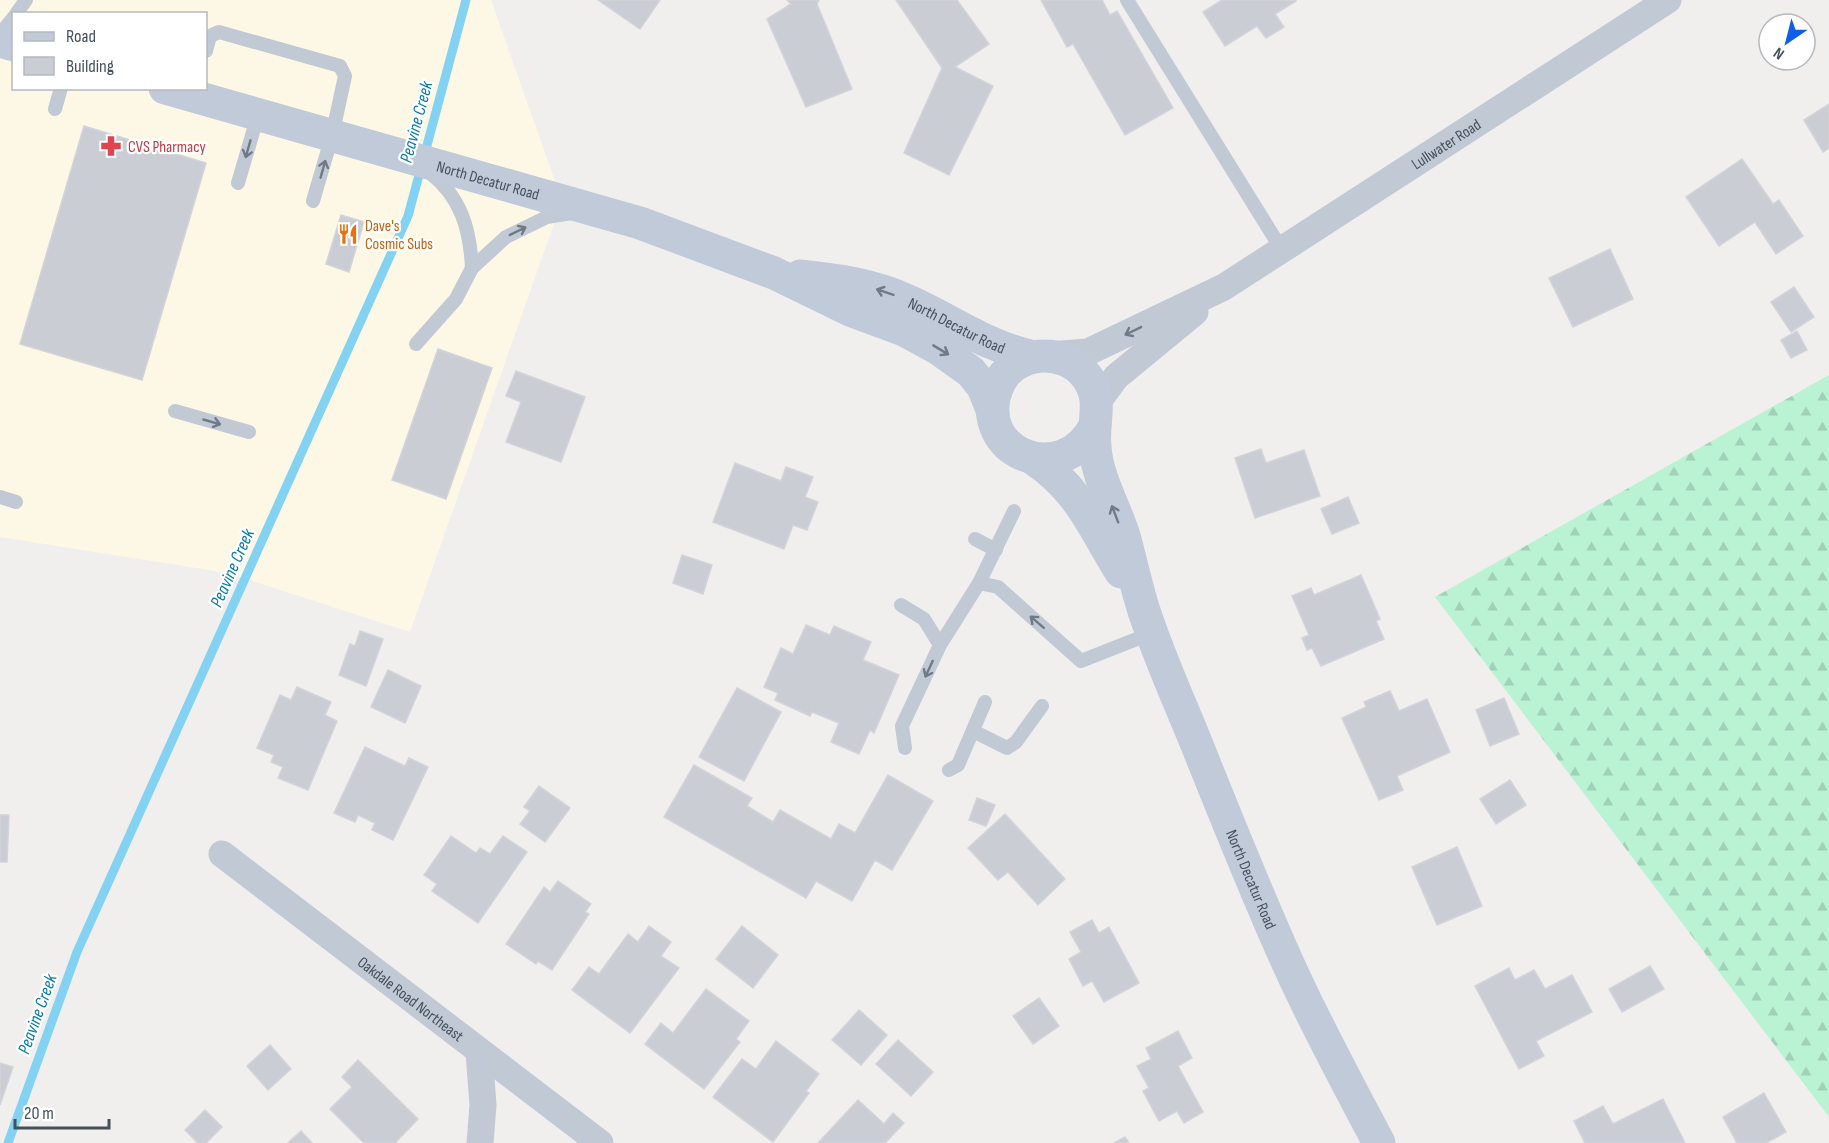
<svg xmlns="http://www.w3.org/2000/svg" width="1829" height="1143" font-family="'Sofia Sans Condensed',sans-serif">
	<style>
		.commercial { fill: #fdf8e6; fill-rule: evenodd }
		.forest { fill: url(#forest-firs) }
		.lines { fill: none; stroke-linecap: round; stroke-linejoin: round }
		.stream { stroke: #84d2f1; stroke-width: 9 }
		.building { fill: #cacdd3; stroke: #d2d4da; stroke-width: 1.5 }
		.service { stroke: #c1c9d4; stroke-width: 14 }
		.minor { stroke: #c1c9d4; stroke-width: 27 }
		.secondary { stroke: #c0cad9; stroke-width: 33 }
		.oneway { stroke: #707a87 }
		.oneway2 { stroke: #707b88 }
		.labels { text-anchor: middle; stroke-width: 4.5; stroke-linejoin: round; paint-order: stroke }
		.street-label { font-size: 16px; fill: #45505d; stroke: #fff }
		.health-label { font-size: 16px; fill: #be3a42; stroke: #fff; text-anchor: start }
		.food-label { font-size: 16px; fill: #c56008; stroke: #fff; text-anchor: start }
		.water-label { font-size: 18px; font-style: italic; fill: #047aaa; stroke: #fff }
	</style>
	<defs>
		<pattern id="forest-firs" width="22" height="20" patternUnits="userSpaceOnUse" patternTransform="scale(1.5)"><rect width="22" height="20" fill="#baf2d4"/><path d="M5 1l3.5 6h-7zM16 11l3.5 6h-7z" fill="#a1d1b8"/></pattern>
	</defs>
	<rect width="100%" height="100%" fill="#f1eeee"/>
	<path class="commercial" d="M0,0H491L562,201L410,632L228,573L0,537ZM14,14H206V88H14Z"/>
	<path class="forest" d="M1829,375V1117L1435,597Z"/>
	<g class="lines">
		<path class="stream" d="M8,1143L77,952L408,216L466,0"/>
	</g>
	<g class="building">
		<path d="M598,0H660L640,29Z"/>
		<path d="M787,0H819L817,4L852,89L806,107L767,19L791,4Z"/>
		<path d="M896,0H957L989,44L955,67L993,86L949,175L904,153L942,68Z"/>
		<path d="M1041,0H1102L1110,15L1117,11L1173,108L1125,135L1073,44L1067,47Z"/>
		<path d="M1222,0H1296V1L1275,14L1284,27L1266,38L1257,26L1225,46L1203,12Z"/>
		<path d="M1829,104V148L1823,152L1804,120Z"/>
		<path d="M84,126L206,163L142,380L20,344Z"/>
		<path d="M1742,159L1773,204L1779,200L1803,236L1776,254L1755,222L1719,246L1686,197Z"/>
		<path d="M341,215L364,222L349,272L326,264Z"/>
		<path d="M1610,249L1633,299L1573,327L1549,278Z"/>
		<path d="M1794,287L1814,317L1791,332L1771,302Z"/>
		<path d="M1797,331L1807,350L1791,358L1781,340Z"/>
		<path d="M438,349L492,368L446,499L392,480Z"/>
		<path d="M516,371L585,397L561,462L506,442L521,402L506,396Z"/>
		<path d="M1261,449L1266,463L1304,450L1320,496L1255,518L1235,458Z"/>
		<path d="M735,463L781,481L786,467L813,477L805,497L818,502L807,530L793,525L784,549L713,522Z"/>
		<path d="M1348,497L1359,523L1332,534L1321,509Z"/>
		<path d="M682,555L712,565L703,594L673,583Z"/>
		<path d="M1361,575L1380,619L1376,621L1384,639L1321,666L1312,648L1307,650L1302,638L1309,635L1292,596L1311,588L1314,595Z"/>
		<path d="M806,625L830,635L834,626L871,642L863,660L899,675L874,733L870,730L859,754L831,742L839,723L812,712L810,716L775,700L778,693L764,687L781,648L793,654Z"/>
		<path d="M360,631L383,639L366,686L339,675L350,644L355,646Z"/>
		<path d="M388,670L421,686L405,723L371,707Z"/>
		<path d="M297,687L331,702L325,715L337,721L308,790L278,778L283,767L271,762L274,755L257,748L280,695L291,700Z"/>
		<path d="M737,688L781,712L744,781L699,757Z"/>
		<path d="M1390,691L1399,711L1427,699L1450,752L1397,776L1403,790L1379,800L1342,718L1366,707L1364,702Z"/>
		<path d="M1504,698L1519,734L1490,746L1476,710Z"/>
		<path d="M365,747L405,766L409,758L428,767L393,840L372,830L375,823L358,815L355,822L334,813Z"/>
		<path d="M694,765L752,798L747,806L773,822L780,810L831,839L839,824L855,833L888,775L933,801L892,870L875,860L852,901L816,881L806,898L664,817Z"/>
		<path d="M1510,780L1526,805L1496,824L1480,799Z"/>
		<path d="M539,786L570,808L545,842L520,824L530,811L524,807Z"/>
		<path d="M977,798L995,805L986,826L969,820Z"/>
		<path d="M1005,814L1065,879L1038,905L1008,872L998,880L968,848Z"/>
		<path d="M0,815H9L7,862H0Z"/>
		<path d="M451,836L476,853L480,848L490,854L503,836L527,852L478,923L432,891L437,884L424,875Z"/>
		<path d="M1457,847L1482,906L1437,925L1412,867Z"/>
		<path d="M558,881L591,904L585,912L589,914L552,970L538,961L536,964L506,944L544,887L550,892Z"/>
		<path d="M1092,920L1099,933L1109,927L1139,983L1104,1002L1092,981L1083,986L1069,959L1081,952L1070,932Z"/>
		<path d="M649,926L671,942L661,956L679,968L630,1033L572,990L589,967L599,974L628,934L638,942Z"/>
		<path d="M742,926L778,955L753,988L716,959Z"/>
		<path d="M1650,966L1664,989L1622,1012L1609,989Z"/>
		<path d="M1509,968L1515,980L1534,970L1545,989L1572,975L1592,1012L1536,1041L1544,1056L1519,1069L1475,986Z"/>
		<path d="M706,989L749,1021L736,1039L740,1042L704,1089L645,1044L661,1023L673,1033Z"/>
		<path d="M1039,998L1059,1026L1033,1044L1013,1016Z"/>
		<path d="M859,1010L887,1035L861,1065L832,1040Z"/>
		<path d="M1178,1031L1192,1058L1178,1066L1203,1112L1184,1123L1177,1111L1159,1121L1143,1091L1149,1088L1137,1066L1151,1059L1146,1048Z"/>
		<path d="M898,1040L933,1072L911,1096L876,1064Z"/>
		<path d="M776,1041L819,1074L806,1091L809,1093L773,1142L713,1097L742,1059L756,1069Z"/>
		<path d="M270,1045L291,1069L268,1090L247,1066Z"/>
		<path d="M358,1060L418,1119L395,1143H364L330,1109L352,1087L342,1077Z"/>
		<path d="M0,1063L13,1067L0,1105Z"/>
		<path d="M1764,1093L1786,1132L1766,1143H1737L1723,1117Z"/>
		<path d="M1663,1099L1685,1143H1585L1574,1121L1603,1106L1613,1124Z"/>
		<path d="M858,1100L884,1124L893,1113L904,1123L885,1143H818Z"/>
		<path d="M205,1110L222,1127L206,1143H198L185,1130Z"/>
		<path d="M301,1131L312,1143H288L291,1140Z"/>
		<path d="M1125,1137L1129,1143H1114Z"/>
	</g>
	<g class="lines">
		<g class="service">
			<path d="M1127,0L1282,250"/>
			<path d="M16,14L26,0"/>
			<path d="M0,34L14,17"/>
			<path d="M206,51L210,36L219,32L340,66L345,76L332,136L313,201"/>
			<path d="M55,109L61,88"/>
			<path d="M430,173C461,197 470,229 472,268"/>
			<path d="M238,183L258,115"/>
			<path d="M416,344L456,299L472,268L506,237L547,217L571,213"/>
			<path d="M175,411L249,432"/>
			<path d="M0,497L16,502"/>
			<path d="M975,539L996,550"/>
			<path d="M979,583L998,587L1081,661L1152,633"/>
			<path d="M901,605L924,619L940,645"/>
			<path d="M973,731L1007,748L1016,742L1042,706"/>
			<path d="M905,748L902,726L940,645L979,583L1014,511"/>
			<path d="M949,770L958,765L985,702"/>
		</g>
		<g class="minor">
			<path id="s1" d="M1049,355L1088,352L1224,287L1668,0"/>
			<path d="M1097,403L1116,377L1195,312"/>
			<path id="s2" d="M222,854L600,1143"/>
			<path d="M479,1052L483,1105L480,1143"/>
		</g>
		<g class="secondary">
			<path d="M0,41L14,45"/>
			<path id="s3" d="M165,88L640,223L774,273L850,310L904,330L939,349L971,372L983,387L993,412"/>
			<path id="s4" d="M800,276C838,280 874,285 908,301C953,321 985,346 1034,357"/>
			<path id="s5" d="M1095,426C1062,490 972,452 997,388C1011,350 1064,345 1087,377C1104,400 1092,421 1095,447C1097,478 1115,507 1124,536C1131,561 1136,586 1144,611C1160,660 1182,707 1201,755C1230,827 1259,900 1291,970C1318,1029 1349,1086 1379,1143"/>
			<path d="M1034,459C1081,491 1092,526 1121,572"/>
		</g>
	</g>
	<defs><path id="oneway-shaft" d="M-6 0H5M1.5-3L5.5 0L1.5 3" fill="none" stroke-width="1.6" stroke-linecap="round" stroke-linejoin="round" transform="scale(1.5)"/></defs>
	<g class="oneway">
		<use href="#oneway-shaft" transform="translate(248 149) rotate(106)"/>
		<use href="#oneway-shaft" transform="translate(323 169) rotate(-74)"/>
		<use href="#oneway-shaft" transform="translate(518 231) rotate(-26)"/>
		<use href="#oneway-shaft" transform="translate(1133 331) rotate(154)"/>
		<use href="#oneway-shaft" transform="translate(212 422) rotate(16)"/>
		<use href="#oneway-shaft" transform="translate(1037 622) rotate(-139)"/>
		<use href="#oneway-shaft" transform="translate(929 669) rotate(115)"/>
	</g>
	<g class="oneway2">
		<use href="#oneway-shaft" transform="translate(885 292) rotate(-161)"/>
		<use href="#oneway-shaft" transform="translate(941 350) rotate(31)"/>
		<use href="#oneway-shaft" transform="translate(1115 514) rotate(-111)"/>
	</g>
	<defs>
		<g id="pharmacy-bare" transform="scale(1.62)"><path d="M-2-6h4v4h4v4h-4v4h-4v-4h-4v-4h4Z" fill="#e0444e" stroke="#fff" stroke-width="2.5" paint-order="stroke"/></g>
		<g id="restaurant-bare" transform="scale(1.62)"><path d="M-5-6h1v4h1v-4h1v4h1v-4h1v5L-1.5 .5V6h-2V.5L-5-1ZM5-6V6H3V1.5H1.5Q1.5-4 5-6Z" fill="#e8710a" stroke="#fff" stroke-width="2.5" paint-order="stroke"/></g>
	</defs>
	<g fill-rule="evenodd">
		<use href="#pharmacy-bare" x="111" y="146"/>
		<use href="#restaurant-bare" x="348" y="234"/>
	</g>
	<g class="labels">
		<g class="street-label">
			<text dy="6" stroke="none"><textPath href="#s1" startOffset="454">Lullwater Road</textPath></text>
			<text dy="6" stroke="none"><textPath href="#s3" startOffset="336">North Decatur Road</textPath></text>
			<text dy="6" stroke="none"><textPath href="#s4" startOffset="166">North Decatur Road</textPath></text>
			<text dy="6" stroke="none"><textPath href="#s5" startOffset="808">North Decatur Road</textPath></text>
			<text dy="6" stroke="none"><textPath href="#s2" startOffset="238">Oakdale Road Northeast</textPath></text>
		</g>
		<g class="health-label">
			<text x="128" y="152">CVS Pharmacy</text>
		</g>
		<g class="food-label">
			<text x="365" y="231">Dave's<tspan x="365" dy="18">Cosmic Subs</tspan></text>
		</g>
		<g class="water-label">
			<text transform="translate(416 122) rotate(-75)" y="6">Peavine Creek</text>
			<text transform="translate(232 568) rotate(-66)" y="6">Peavine Creek</text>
			<text transform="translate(37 1014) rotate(-70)" y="6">Peavine Creek</text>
		</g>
	</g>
	<rect x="12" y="12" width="195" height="78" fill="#ffffff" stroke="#b5b9be" stroke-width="1.5"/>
	<rect x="24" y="32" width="30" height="9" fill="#c0cad9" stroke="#b5b9be" stroke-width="1.5"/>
	<text x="66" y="42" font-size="18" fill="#45505d">Road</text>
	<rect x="24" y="57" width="30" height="18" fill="#cacdd3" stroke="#b5b9be" stroke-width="1.5"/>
	<text x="66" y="72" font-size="18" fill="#45505d">Building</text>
	<g transform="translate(1787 42) rotate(215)"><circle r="28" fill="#ffffff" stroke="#b5b9be" stroke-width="1.5"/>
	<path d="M0-4.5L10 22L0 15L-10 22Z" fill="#0e5deb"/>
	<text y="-9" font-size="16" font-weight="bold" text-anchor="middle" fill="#45505d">N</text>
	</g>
	<path d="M15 1119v9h94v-9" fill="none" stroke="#45505d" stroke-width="3"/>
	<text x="24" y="1119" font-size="18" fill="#45505d" stroke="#ffffff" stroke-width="4.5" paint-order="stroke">20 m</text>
</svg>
